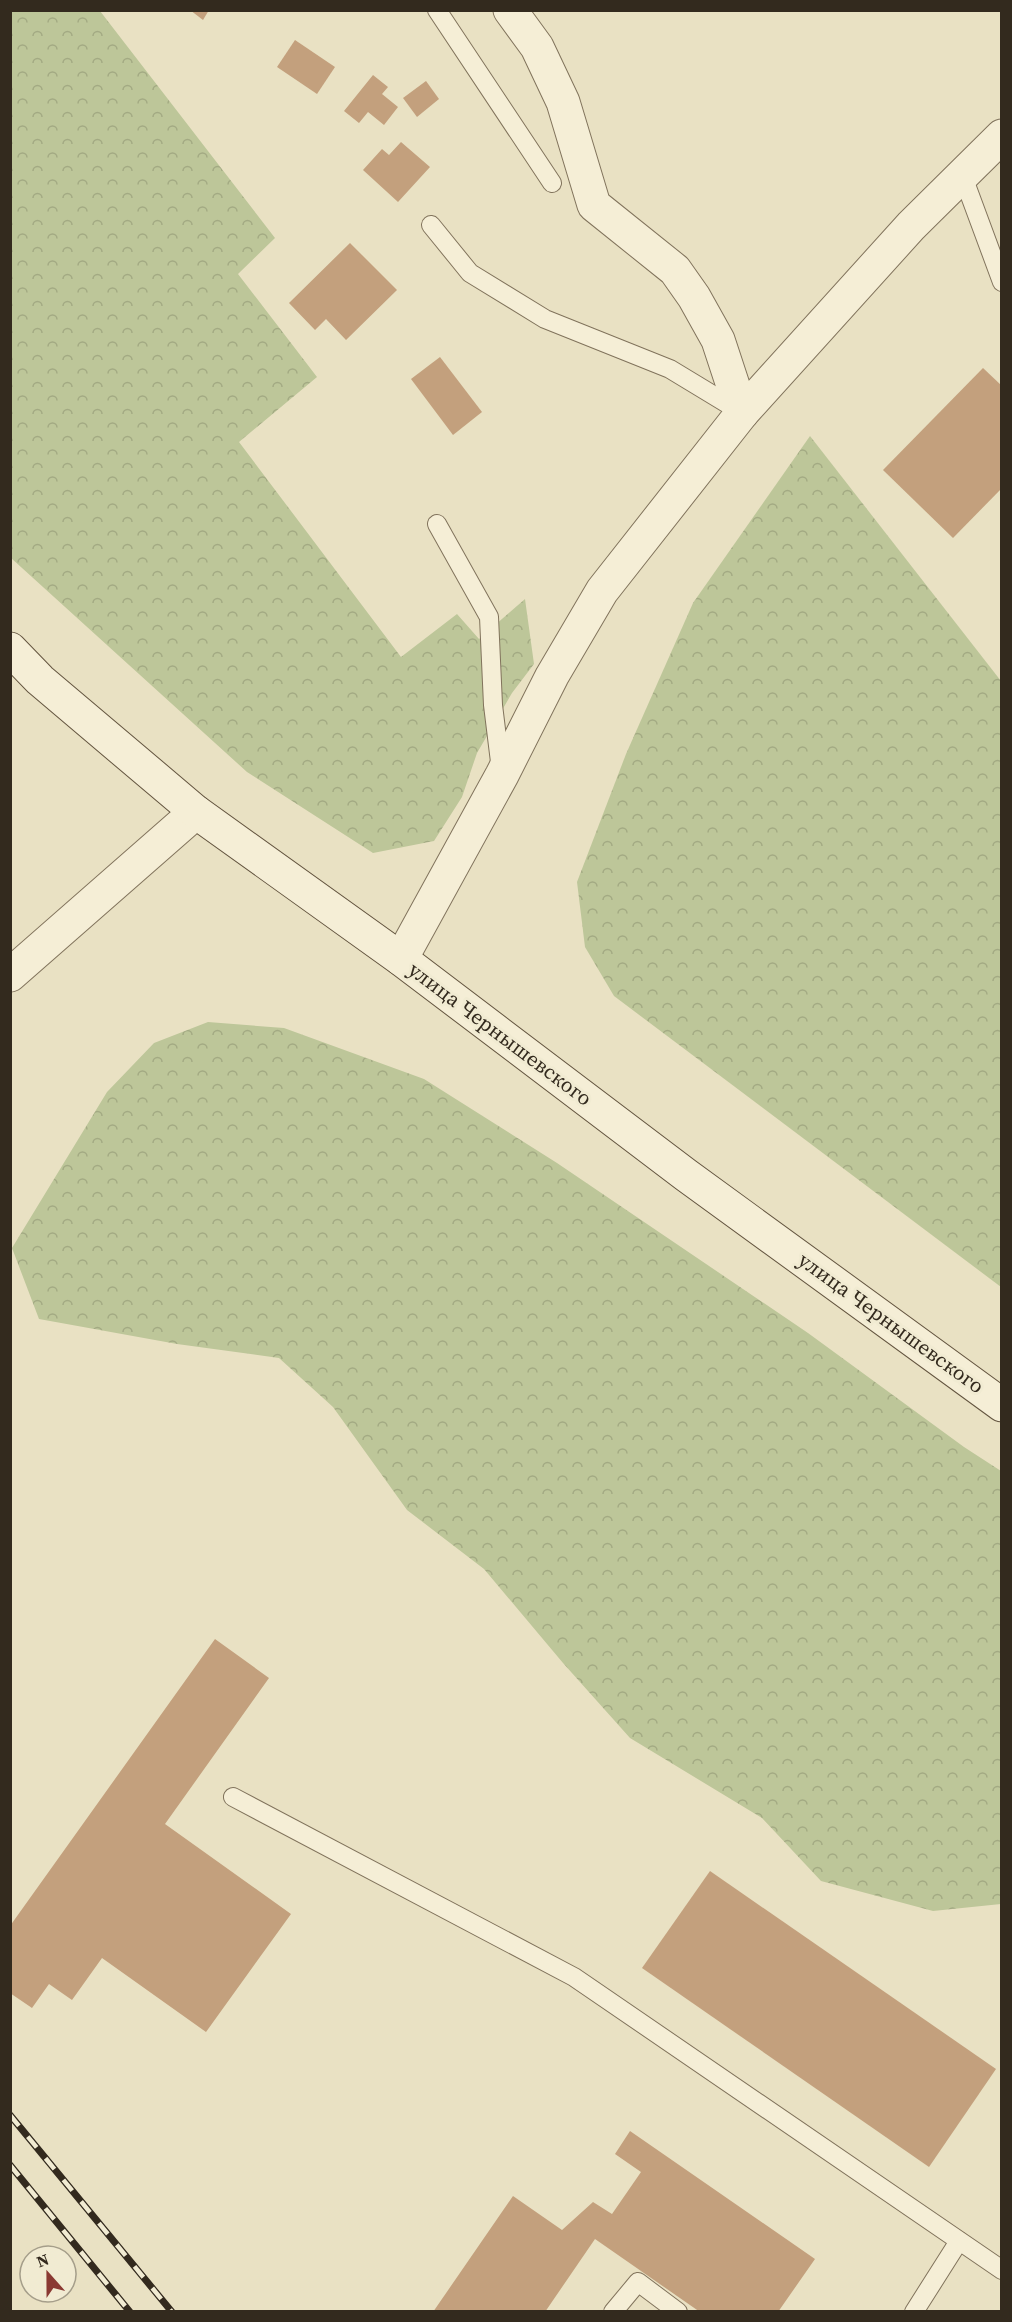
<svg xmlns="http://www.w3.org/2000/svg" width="1012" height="2322" font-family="'Source Serif 4',serif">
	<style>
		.forest { fill: url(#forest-crowns) }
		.building { fill: #c3a07d }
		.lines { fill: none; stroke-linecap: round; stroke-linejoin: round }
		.service-casing { stroke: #81735c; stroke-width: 20 }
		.minor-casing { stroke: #81735c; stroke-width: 35 }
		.secondary-casing { stroke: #63543f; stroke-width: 35 }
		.service { stroke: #f5eed6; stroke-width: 18 }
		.minor { stroke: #f5eed6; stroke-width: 33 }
		.secondary { stroke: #f5eed6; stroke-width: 33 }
		.rail-casing { stroke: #332a1e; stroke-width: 7 }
		.rail { stroke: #f1ebd2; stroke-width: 4.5; stroke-dasharray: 14; stroke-linecap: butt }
		.labels { text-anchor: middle; stroke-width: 6; stroke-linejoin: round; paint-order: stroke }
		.street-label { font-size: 21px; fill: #332a1e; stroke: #f1ebd2 }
	</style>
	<defs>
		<pattern id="forest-crowns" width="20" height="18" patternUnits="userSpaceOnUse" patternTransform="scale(1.5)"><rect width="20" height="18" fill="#bdc699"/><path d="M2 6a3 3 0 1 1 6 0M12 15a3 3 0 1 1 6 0" fill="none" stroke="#a3aa83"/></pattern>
	</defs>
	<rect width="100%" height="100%" fill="#e9e1c3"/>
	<g class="forest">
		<path d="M11,11H100L275,238L238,274L317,377L239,442L401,657L457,614L479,639L525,599L534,664L512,693L477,753L462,797L434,841L373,853L247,772L11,558Z"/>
		<path d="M810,436L1001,681V1287L614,996L585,947L577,882L626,754L693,603Z"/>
		<path d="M208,1022L284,1028L424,1079L557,1163L808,1333L964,1447L1001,1471V1904L933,1911L821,1881L762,1818L630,1738L563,1663L484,1569L407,1510L333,1407L279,1358L177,1344L39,1319L12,1248L107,1092L154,1043Z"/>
	</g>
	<g class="building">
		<path d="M190,10H209L203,20Z"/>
		<path d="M295,40L335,67L317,94L277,67Z"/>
		<path d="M373,75L388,87L382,94L398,107L384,125L368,112L359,123L344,111Z"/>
		<path d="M426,81L439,99L417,117L403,98Z"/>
		<path d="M401,142L430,167L398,202L363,170L382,149L389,155Z"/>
		<path d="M350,243L397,290L346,340L326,319L315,330L289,303Z"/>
		<path d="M440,357L482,412L453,435L411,379Z"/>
		<path d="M983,368L1002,386V488L953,538L883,470Z"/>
		<path d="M215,1639L269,1678L165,1824L291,1914L206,2032L102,1958L72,2000L49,1984L32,2008L10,1993V1926Z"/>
		<path d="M710,1871L996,2069L929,2167L642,1968Z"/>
		<path d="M630,2131L815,2259L778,2312H700L595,2239L545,2312H433L513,2196L562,2230L593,2202L612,2214L641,2172L615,2154Z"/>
	</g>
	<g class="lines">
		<g class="service-casing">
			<g id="service">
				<path d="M437,10L552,183"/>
				<path d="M962,174L1002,282"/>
				<path d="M431,225L470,273L545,319L670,369L741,412"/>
				<path d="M437,524L489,617L493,705L501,770"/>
				<path d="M233,1797L574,1977L1002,2270"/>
				<path d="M613,2312L638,2282L678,2312"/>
				<path d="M914,2312L959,2241"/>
			</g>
		</g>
		<g class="minor-casing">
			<g id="minor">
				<path d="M510,10L537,47L563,102L594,205L675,270L694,297L718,340L742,413"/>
				<path d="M401,959L502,775L552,676L602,591L742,413L911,226L1002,136"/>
				<path d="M10,975L196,812"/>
			</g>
		</g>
		<g class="secondary-casing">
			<path id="secondary" d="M10,649L40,680L196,812L401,959L686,1175L1002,1405"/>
		</g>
		<use href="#service" class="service"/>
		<use href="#minor" class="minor"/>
		<use href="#secondary" class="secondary"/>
		<g class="rail-casing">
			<g id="rail">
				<path d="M10,2115L172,2312"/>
				<path d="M10,2165L130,2312"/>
			</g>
		</g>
		<use href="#rail" class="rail"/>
	</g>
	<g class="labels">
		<g class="street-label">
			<text transform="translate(500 1034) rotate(37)" y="7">улица Чернышевского</text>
			<text transform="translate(891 1323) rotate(36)" y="7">улица Чернышевского</text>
		</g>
	</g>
	<rect width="1012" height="2322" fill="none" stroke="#332a1e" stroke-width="24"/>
	<g transform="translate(48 2274) rotate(339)"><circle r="28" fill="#f1ebd2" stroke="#a59e8a" stroke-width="1.5"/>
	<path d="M0-4.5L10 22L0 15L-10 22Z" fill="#8a3932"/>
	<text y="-9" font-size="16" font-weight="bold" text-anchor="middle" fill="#332a1e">N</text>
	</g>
</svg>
